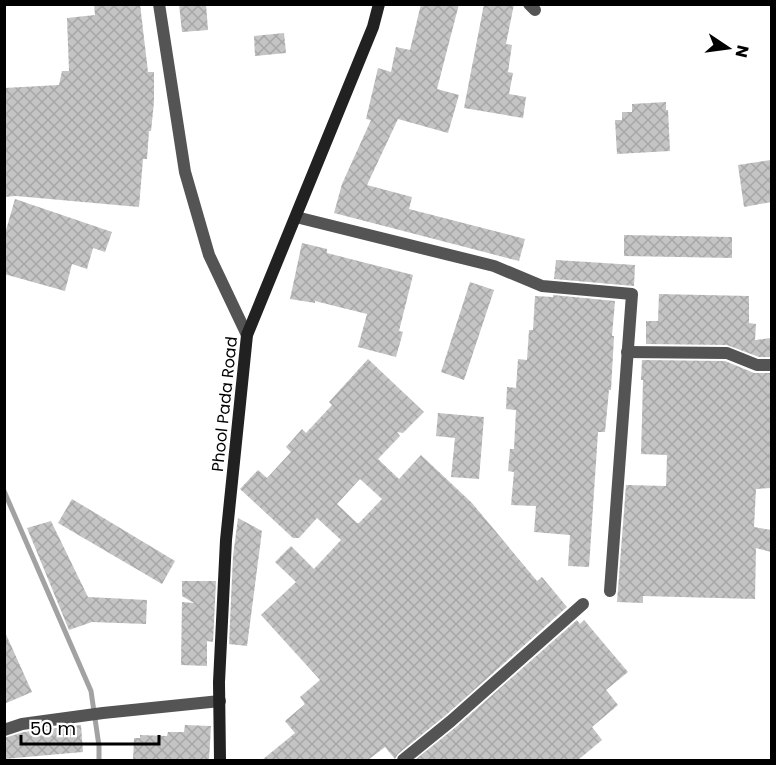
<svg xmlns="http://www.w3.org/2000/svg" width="776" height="765" font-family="Poppins,sans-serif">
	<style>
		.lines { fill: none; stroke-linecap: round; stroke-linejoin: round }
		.stream { stroke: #a2a2a2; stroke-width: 5 }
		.building { fill: url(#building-cross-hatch); fill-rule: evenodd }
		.street { stroke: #545454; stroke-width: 12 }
		.secondary { stroke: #212121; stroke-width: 12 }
		.labels { text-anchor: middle; stroke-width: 5; stroke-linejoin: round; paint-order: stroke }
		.street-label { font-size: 16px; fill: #000; stroke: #fff }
	</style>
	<defs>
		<pattern id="building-cross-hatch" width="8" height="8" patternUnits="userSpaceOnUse" patternTransform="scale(1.5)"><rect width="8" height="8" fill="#c4c4c4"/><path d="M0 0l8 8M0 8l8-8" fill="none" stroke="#a7a7a7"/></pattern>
	</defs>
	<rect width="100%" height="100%" fill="#fff"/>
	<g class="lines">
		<path class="stream" d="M4,491L91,691L99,746V760"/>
	</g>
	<g class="building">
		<path d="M94,4H140L148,72H154V102L151,131H149L147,159H143L139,207L16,196L4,197V88L59,85L62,71H69L67,18L95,15Z"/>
		<path d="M179,4H206L208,30L182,32Z"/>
		<path d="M421,4H459L437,89L459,95L448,133L398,119L367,185L412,197L409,209L525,239L519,261L334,213L342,184L371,120L366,119L378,68L391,72L396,47L410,50Z"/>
		<path d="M484,4H514L506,44L512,45L508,72L513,73L509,94L526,97L523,118L464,108Z"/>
		<path d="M284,33L286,53L255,56L254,36Z"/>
		<path d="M666,102V110H668L670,151L617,154L615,120H622V112H632V104Z"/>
		<path d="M771,160V202L744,207L738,165Z"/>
		<path d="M15,199L112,232L105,252L93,248L87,269L72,264L65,291L4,274V237Z"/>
		<path d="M624,235L732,237V258L624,256Z"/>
		<path d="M302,243L327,249V253L413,275L399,331L403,332L396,357L358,347L367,314L315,301V303L290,299Z"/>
		<path d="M556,260L635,265L634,286L554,279Z"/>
		<path d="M470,282L494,290L464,380L441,372Z"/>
		<path d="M659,294L749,296V323L756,324L755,340L771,338V357H759L727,345L646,344V321H658Z"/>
		<path d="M553,295L615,301L612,336H614L611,390H609L605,432H598L589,567L568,566L570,535L534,532L536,506L511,505L514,472L508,471L510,449H514L516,410L506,409L507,387L516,388L518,359L527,360L529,330H533L535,296L553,297Z"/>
		<path d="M368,359L424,412L403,433L397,432L400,436L378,459L399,479L421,455L472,503L537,581L542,577L567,607L446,715L398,754L395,759L385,747L368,760H262L295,733L285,721L305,704L300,697L320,680L261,615L296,582L275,562L291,546L314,569L341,540L317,518L299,538H293L240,489L258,470L267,478L291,452L286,447L302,429L306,433L332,405L329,402ZM360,479L382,499L359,523H357L337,504Z"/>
		<path d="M642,360L725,361L754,373H771V488L756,489L754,527L771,530V552L756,548L755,599L643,596V603L617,602L626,485L666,486L667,455L641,454L643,380H641Z"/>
		<path d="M438,413L484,417L479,479L451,477L455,438L436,436Z"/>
		<path d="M72,499L175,561L162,584L58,523Z"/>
		<path d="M238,518L262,531L247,646L229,644L233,556Z"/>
		<path d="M51,521L88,597L147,600L146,624L92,622L69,630L27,528Z"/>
		<path d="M182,581H216L213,642L207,641V666L181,665L182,602L194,603L182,596Z"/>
		<path d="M577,620L580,624L584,620L628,672L606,690L618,705L592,727L602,740L578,760H415L456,727Z"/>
		<path d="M4,630L32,692L4,704Z"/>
		<path d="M81,725L83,752L4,759V738L24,732Z"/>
		<path d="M185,725L211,726L209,760H133L134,738H140V735L167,736L168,732H184Z"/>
	</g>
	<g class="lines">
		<g class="street">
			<path d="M159,4L185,172L209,255L247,335"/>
			<path d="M529,4L535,10"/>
			<path d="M296,217L494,266L542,286L632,294L610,591"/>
			<path d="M627,352L727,353L757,365H772"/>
			<path d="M4,730L22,724L103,713L220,701"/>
			<path d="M403,760L451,721L583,604"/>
		</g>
		<path class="secondary" d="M220,760L219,682L226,540L247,335L373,27L379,4"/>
	</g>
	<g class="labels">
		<g class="street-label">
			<text transform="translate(224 404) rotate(-84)" y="6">Phool Pada Road</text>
		</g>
	</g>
	<rect width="776" height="765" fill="none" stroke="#000000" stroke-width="12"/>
	<g transform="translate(728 48) rotate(103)" stroke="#ffffff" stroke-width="4.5" paint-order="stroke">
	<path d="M0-4.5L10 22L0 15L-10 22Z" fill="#000000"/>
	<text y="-9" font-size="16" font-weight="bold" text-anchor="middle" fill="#000000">N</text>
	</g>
	<path d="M21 735v9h138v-9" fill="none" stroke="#000000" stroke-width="3"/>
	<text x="30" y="735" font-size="18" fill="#000000" stroke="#ffffff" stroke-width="4.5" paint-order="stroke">50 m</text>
</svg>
